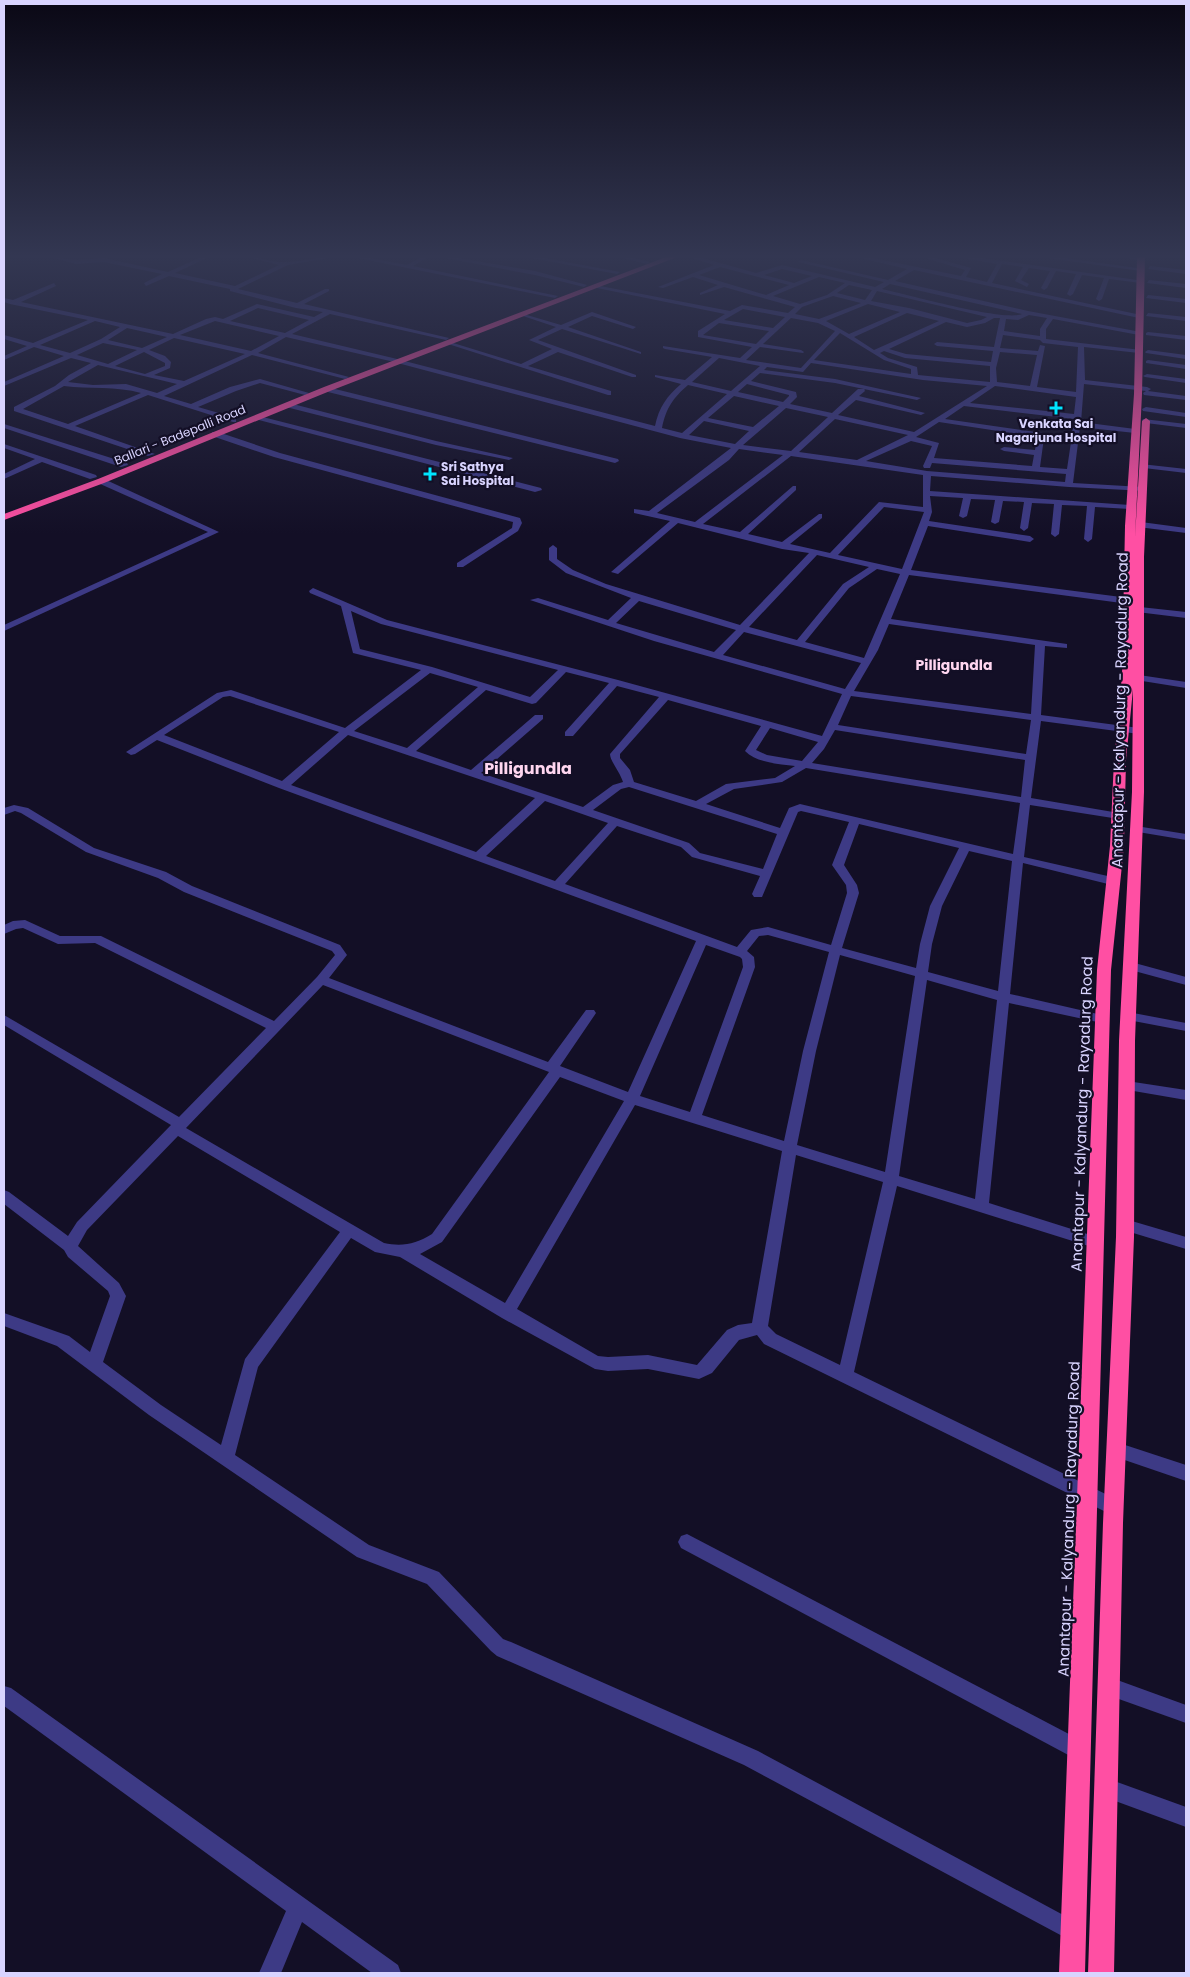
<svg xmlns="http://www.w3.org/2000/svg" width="1190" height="1977" font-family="Poppins,sans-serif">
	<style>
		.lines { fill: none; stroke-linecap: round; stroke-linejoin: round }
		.minor { fill: #3d3a85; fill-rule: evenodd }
		.highway { fill: #ff4fa3; fill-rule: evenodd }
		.poi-dot { fill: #00e5ff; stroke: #130f26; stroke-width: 2 }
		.labels { text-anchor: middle; stroke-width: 4.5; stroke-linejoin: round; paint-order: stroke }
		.far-poi-label { font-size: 12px; font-weight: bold; fill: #d9d4ff; stroke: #130f26 }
		.far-street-label { font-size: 12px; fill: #d9d4ff; stroke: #130f26 }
		.far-neighbourhood-label { font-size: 14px; font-weight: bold; fill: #ffd6f0; stroke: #130f26 }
		.street-label { font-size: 15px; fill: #d9d4ff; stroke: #130f26 }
		.neighbourhood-label { font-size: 16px; font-weight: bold; fill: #ffd6f0; stroke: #130f26 }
	</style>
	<rect width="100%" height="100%" fill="#130f26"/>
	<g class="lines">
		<g class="minor">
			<path d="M50,257L76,260L104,258L168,272L201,257H209L175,273L235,286L279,265L248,257C260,257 271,262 283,262C300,262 317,257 334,257L288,265L238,289L297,303L325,289H329V291L304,304L449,338L446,340L330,314L292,334L393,358L655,426C659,407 667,396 681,384L655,377V375L685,380L712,357L665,349L663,348V346L740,358L752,347L698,337V331L725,314L597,288L595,285L730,311L742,305L788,313L795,307L724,287L700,295V293L718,285L693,277L663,288L658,287L714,265L689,257H699L756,273L782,265L875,287L884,282L798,262L801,260L888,280L907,269L856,257H868L961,276L965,270L922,257H932L971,268L966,277L987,282L997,264L958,257H975L1144,281L1141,283L1109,279L1102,299L1099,301L1096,299L1104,278L1082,275L1073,294L1070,296L1067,294L1076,274L1056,271L1047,288L1044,290L1041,288L1050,271L1029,268L1021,280L1029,284L1027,287L1015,281L1023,267L1002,264L992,283L1141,315L1142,316L1139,318L914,270L895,281L1028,311L1141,332V334L1139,335L1053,319L1046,329V339L1141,350V352L1139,353L1084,347L1085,380L1147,387L1151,389L1148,391L1186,396V400L1144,395L1143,393L1146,391L1084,384L1081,422L1135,429L1139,431L1135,433L1080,427L1073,483L1143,487L1147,489L1146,491L1069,487L931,476L930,491L1130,505L1134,507L1130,509L1095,507L1092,539L1088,542L1084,539L1087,506L1062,505L1059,534L1055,537L1051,534L1054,504L1032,503L1028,528L1024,531L1020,528L1024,502L1003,501L999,522L995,524L991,522L995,500L971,499L967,516L963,518L959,516L963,498L930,496L932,512L929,521L1030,536L1034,539L1030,542L928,526L911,570L1129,598L1134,601L1129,604L909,575L891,619L1067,644V648L1045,646L1041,715L1139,728L1144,731L1139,734L1041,721L1031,798L1119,813L1124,816L1119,819L1030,805L1024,857L1112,877L1118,881L1112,885L1023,863L1010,994L1102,1015L1108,1019L1102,1023L1009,1003L989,1203L1100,1238L1102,1242L1100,1246L1095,1248L897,1186L854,1372L1120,1501L1123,1507L1120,1513L1114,1515L1108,1513L764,1344L757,1335L739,1340L712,1373L699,1379L648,1369L608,1371L595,1369L502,1318L400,1257L375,1252L351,1238L258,1367L235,1455L369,1545L439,1572L503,1639L511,1642L758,1751L1080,1924L1083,1931L1080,1938L1073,1941L1066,1938L744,1765L497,1656L491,1651L427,1584L357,1557L149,1415L57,1346L4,1326V1313L69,1336L90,1352L110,1296L108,1291L68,1257L64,1250L4,1204V1190L9,1192L68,1236L77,1222L171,1125L4,1025V1015L179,1117L266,1028L95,943L58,944L23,928L16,929L4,934V925L13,921L25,920L60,936H101L274,1021L317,977L335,955L332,951L184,892L158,878L86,852L21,813L15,811L4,815V808L14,805L28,808L94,848L166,872L192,886L340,945L347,955L329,978L548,1062L586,1010H594L596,1013L594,1016L560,1066L628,1092L696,941L279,788L157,740L135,754L131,755L126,752L217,693L231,690L345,728L421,670L353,653L341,606L310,593L309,591L313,588L387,620L618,680L822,736L842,694L654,641L530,600L538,598L608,620L631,598L566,573L549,560V548L553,545L557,548V559L573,570L606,584L740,625L809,553L782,549L678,523L618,574L611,572L670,521L634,513V509L649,511L731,448L680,438L390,361L286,337L258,353L349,377L345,379L252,355L164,396L191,404L230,387L260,379L309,393L305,395L260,383L236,391L198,407L236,418V422H233L148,395L75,426L155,454L148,456L14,411V407L55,386L69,375L91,363L71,358L4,386V382L64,356L34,347L4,360V356L27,346L4,339V335L33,343L88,320L10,304L4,302V298L13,300L54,283L56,286L21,302L173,334L206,319L215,317L223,319L257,304L314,317L323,312L296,308L230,291V289L169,276L146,286L144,283L162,274L104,262L76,264ZM720,267L789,285L766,295L699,275ZM782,269L812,276L794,283L764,275ZM819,277L845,283L827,295L800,304L773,296ZM890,284L1022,314C1004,322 906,294 882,289ZM849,285L872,290L865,300L837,293ZM877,291L987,317L981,320L967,323L909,308L871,301ZM833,296L861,303L819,319L795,314L802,307ZM868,304L900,312L849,334L826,321ZM258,308L309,320L285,333L230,321ZM743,309L785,317L773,328L724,320ZM907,313L939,321L874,350L854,337ZM1029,315L1047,318L1040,329V336L1004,331L1006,319L1018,320ZM791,318L818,323L835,331L801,368L746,360L760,347L803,353L804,352L801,350L763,344ZM994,318H1000L994,347L937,342L934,344L937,346L993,351L991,362L906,354L889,349L946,322L967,327L985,323ZM95,321L120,327L101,339L70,353L40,345ZM215,321L279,336L251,351L180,335ZM719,323L769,331L756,344L703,335ZM127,328L167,337L142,348L108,340ZM840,333L884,360L911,369V374L814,360ZM1003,335L1040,340L1043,343L1078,347L1076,392L1037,387L1045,346L1040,345L1038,351L1000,348ZM174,338L245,354L184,381L154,375L170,368L171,362L165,356L149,350ZM103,343L137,350L108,364L77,355ZM884,351L905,358L990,366V382L918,375L917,367L888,358L880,353ZM144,352L165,363V366L145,374L115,366ZM1000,352L1037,355L1030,386L997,382L996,368ZM719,358L760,366L731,391L692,382ZM811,363L923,380L987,386L914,432L838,415L856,400L921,415L925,413L859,396L865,391L864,389H858L832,413L790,404L797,397L796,392L751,381L760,373L835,383L917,400L921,398L835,379L764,370L767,367L803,372ZM98,365L177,384L157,393L126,384L93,385L68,382ZM747,384L789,395V396L783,402L738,392ZM688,385L727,394L682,433L662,428C666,408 673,398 688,385ZM64,386C89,389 117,386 141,393L68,424L23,409ZM995,386L1076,397L1074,414L970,403ZM734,396L779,406L753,427L708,418ZM964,406L1074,419L1071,437L945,419ZM786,408L828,417L791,451L743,445ZM835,419L908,435L857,460L799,452ZM704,421L749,431L735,444L689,435ZM939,422L1037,437L1035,450L1004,447L1000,449L1004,451L1034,455L1032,466L934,458L939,443L916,437ZM1044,438L1071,442L1067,469L1040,467ZM911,441L932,446L923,466L924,468H930L932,463L1066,474L1065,482L927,471L866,461ZM739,449L783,455L695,522L657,513L729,460ZM791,456L923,475V507L879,502L830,553L790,544L822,518V514H819L782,542L748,534L796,490V486H793L740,532L703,524ZM884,507L924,512L902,569L838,555ZM817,555L869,567L843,584L797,640L749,627ZM877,569L900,574L864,658L805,642L849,588ZM639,601L736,630L714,652L616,623ZM351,611L381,624L558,670L530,697L432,667L360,649ZM889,624L1035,645L1031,714L854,691L878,650ZM744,632L861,663L845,689L723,655ZM566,672L609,683L565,732V736H573L617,686L659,697L610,754C610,761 620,772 623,782L613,785L583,807L481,773L543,719V715H535L471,770L416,751L486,690L532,704L536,703ZM430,673L478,687L407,748L354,731ZM230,696L339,732L282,781L164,735L223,697ZM851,696L1031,720L1026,754L838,725ZM668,700L761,726L745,751C757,763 779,764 795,766L775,778L726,784L696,801L634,782L630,770L620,758V754ZM770,728L818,742L802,761L767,755L756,750ZM835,730L1025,760L1021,797L812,763L824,749ZM348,735L535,798L476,852L291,785ZM806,768L1020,803L1013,854L800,804L789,808L780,828L706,804L734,789L782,782ZM629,787L777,834L763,869L700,853L689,843L593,810L621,789ZM545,801L608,823L555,881L486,856ZM801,811L849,822L832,865L846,885L847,893L831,945L768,927L751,930L737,947L565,884L617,826L681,847L692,857L760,876L752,894L754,897H762L798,812ZM859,824L959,848L930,906L920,944L916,968L842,948L859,893L857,885L844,865ZM969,851L1012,861L998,991L928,972L932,944L942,906ZM768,935L829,952L803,1051L784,1141L702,1115L755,967L754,957L747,951L759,936ZM706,945L740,957L742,959L743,967L690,1112L640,1096ZM840,955L915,976L885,1172L797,1145L816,1051ZM927,980L997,1000L975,1199L899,1176ZM323,985L549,1072L432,1234C416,1244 402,1247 384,1243L186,1128ZM560,1077L624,1101L505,1303L420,1254L442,1242ZM635,1105L782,1151L752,1323L738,1325L727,1330L697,1365L648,1355L608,1357L598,1356L517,1309ZM178,1136L340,1232L245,1359L221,1445L161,1405L103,1362L126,1296L119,1283L78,1246L87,1230ZM796,1155L883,1182L840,1365L776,1334L768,1326Z"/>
			<path d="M353,257H365L407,265L421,257H428L413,266L558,296L555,298Z"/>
			<path d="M440,257H453L535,271L587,285L584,287L535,275Z"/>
			<path d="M526,257H540L620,272L617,274Z"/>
			<path d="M618,257H630L650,262L647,264Z"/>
			<path d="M1040,257H1058L1144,269L1141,271Z"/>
			<path d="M1124,257L1144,259L1141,261Z"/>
			<path d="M1150,266L1186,270V274L1148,269Z"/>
			<path d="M1149,280L1186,284V288L1147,283Z"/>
			<path d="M1148,295L1186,299V303L1146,298Z"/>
			<path d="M592,312L636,327L633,329L592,316L568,327L641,352V354L562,329L538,340L636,375V377H632L558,352L528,366L611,391V395H608L445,343L450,342L521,364L552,349L529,340L556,327L520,315V313L561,325Z"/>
			<path d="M1148,313L1186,317V321L1146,316Z"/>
			<path d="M1148,332L1186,336V340L1146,335V333Z"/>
			<path d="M1148,350L1186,355V359L1146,353L1145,352Z"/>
			<path d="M1148,360L1186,365V369L1146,363V361Z"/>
			<path d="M1147,374L1186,379V383L1145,377L1143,376Z"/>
			<path d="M327,387L618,459L619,461L615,463L324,391V387Z"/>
			<path d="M289,403L436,441L513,458L509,460L436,445L286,407V403Z"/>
			<path d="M1146,407L1186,413V417L1143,411L1142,409Z"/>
			<path d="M255,415L541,488L542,490L535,492L255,419Z"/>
			<path d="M1143,419L1186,424V428L1146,423L1142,421Z"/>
			<path d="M4,424L127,463L128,465L121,467L4,428Z"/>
			<path d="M212,432H218L280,453L520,518L522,523L518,531L463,567H457V563L512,528L513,522L274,457L212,436Z"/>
			<path d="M4,444L96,475L97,477L90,479L42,462L4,479V474L35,459L4,448Z"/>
			<path d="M1141,464L1186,469V473L1144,468L1140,466Z"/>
			<path d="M98,479H104L219,532L4,631V625L208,532L98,483Z"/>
			<path d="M1141,522L1186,528V533L1138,527L1137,525Z"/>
			<path d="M1140,607L1186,612V618L1137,612V608Z"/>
			<path d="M1139,675L1186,682V688L1136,680V676Z"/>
			<path d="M1136,826L1186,834V840L1132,831L1130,829L1132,827Z"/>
			<path d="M1131,962L1186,977V985L1127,969L1125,966L1127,963Z"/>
			<path d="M1128,1012L1186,1023V1031L1123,1019L1122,1016Z"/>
			<path d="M1127,1081L1186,1090V1100L1122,1089L1120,1086L1122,1083Z"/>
			<path d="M1125,1219L1186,1237V1249L1120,1229L1118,1225L1120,1221Z"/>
			<path d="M1116,1442L1186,1465V1481L1110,1455L1108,1450L1110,1445Z"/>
			<path d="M687,1534L1086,1743L1089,1750L1086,1757L1079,1760L1072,1757L681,1548L678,1542L681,1536Z"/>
			<path d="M1109,1677L1186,1705V1723L1102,1693L1100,1686L1102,1679Z"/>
			<path d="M4,1686L11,1688L398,1965L401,1973H372L302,1922L281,1973H259L286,1911L4,1706Z"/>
			<path d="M1106,1778L1186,1807V1827L1099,1795L1096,1788L1099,1781Z"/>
		</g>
		<g class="highway">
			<path d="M666,257H677L330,391L104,483L4,520V514L98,479L324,387Z"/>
			<path d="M1137,257H1145L1142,394L1135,537L1142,421L1146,418L1150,421L1144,557V792L1135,1041L1134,1237L1123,1523L1114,1973H1088L1103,1523L1116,1237L1119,1041L1132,792L1133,689L1126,760L1124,846L1111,970L1085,1973H1059L1097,970L1110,846L1114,760L1122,675L1125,526L1134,394Z"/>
		</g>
	</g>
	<linearGradient id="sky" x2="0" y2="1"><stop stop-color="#0a0815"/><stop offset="0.48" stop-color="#333752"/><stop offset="1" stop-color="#333752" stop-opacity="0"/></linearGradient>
	<rect width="1190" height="534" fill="url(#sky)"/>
	<g class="poi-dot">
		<path d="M1053.5 400.5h5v5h5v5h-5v5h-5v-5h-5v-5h5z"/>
		<path d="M427.5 466.5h5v5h5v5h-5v5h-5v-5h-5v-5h5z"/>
	</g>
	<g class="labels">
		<g class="far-poi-label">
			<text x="1056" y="428">Venkata Sai<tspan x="1056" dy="14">Nagarjuna Hospital</tspan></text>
			<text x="441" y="471" text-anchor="start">Sri Sathya<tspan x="441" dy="14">Sai Hospital</tspan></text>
		</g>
		<g class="far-street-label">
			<text transform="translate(180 435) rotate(-22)" y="4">Ballari - Badepalli Road</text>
		</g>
		<g class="far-neighbourhood-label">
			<text x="954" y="670">Pilligundla</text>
		</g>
		<g class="street-label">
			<text transform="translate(1120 710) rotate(-89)" y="5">Anantapur - Kalyandurg - Rayadurg Road</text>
			<text transform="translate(1082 1114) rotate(-88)" y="5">Anantapur - Kalyandurg - Rayadurg Road</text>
			<text transform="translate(1069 1519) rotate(-88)" y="5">Anantapur - Kalyandurg - Rayadurg Road</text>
		</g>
		<g class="neighbourhood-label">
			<text x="528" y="774">Pilligundla</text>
		</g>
	</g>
	<rect width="1190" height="1977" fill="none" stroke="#d9d4ff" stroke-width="10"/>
</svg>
